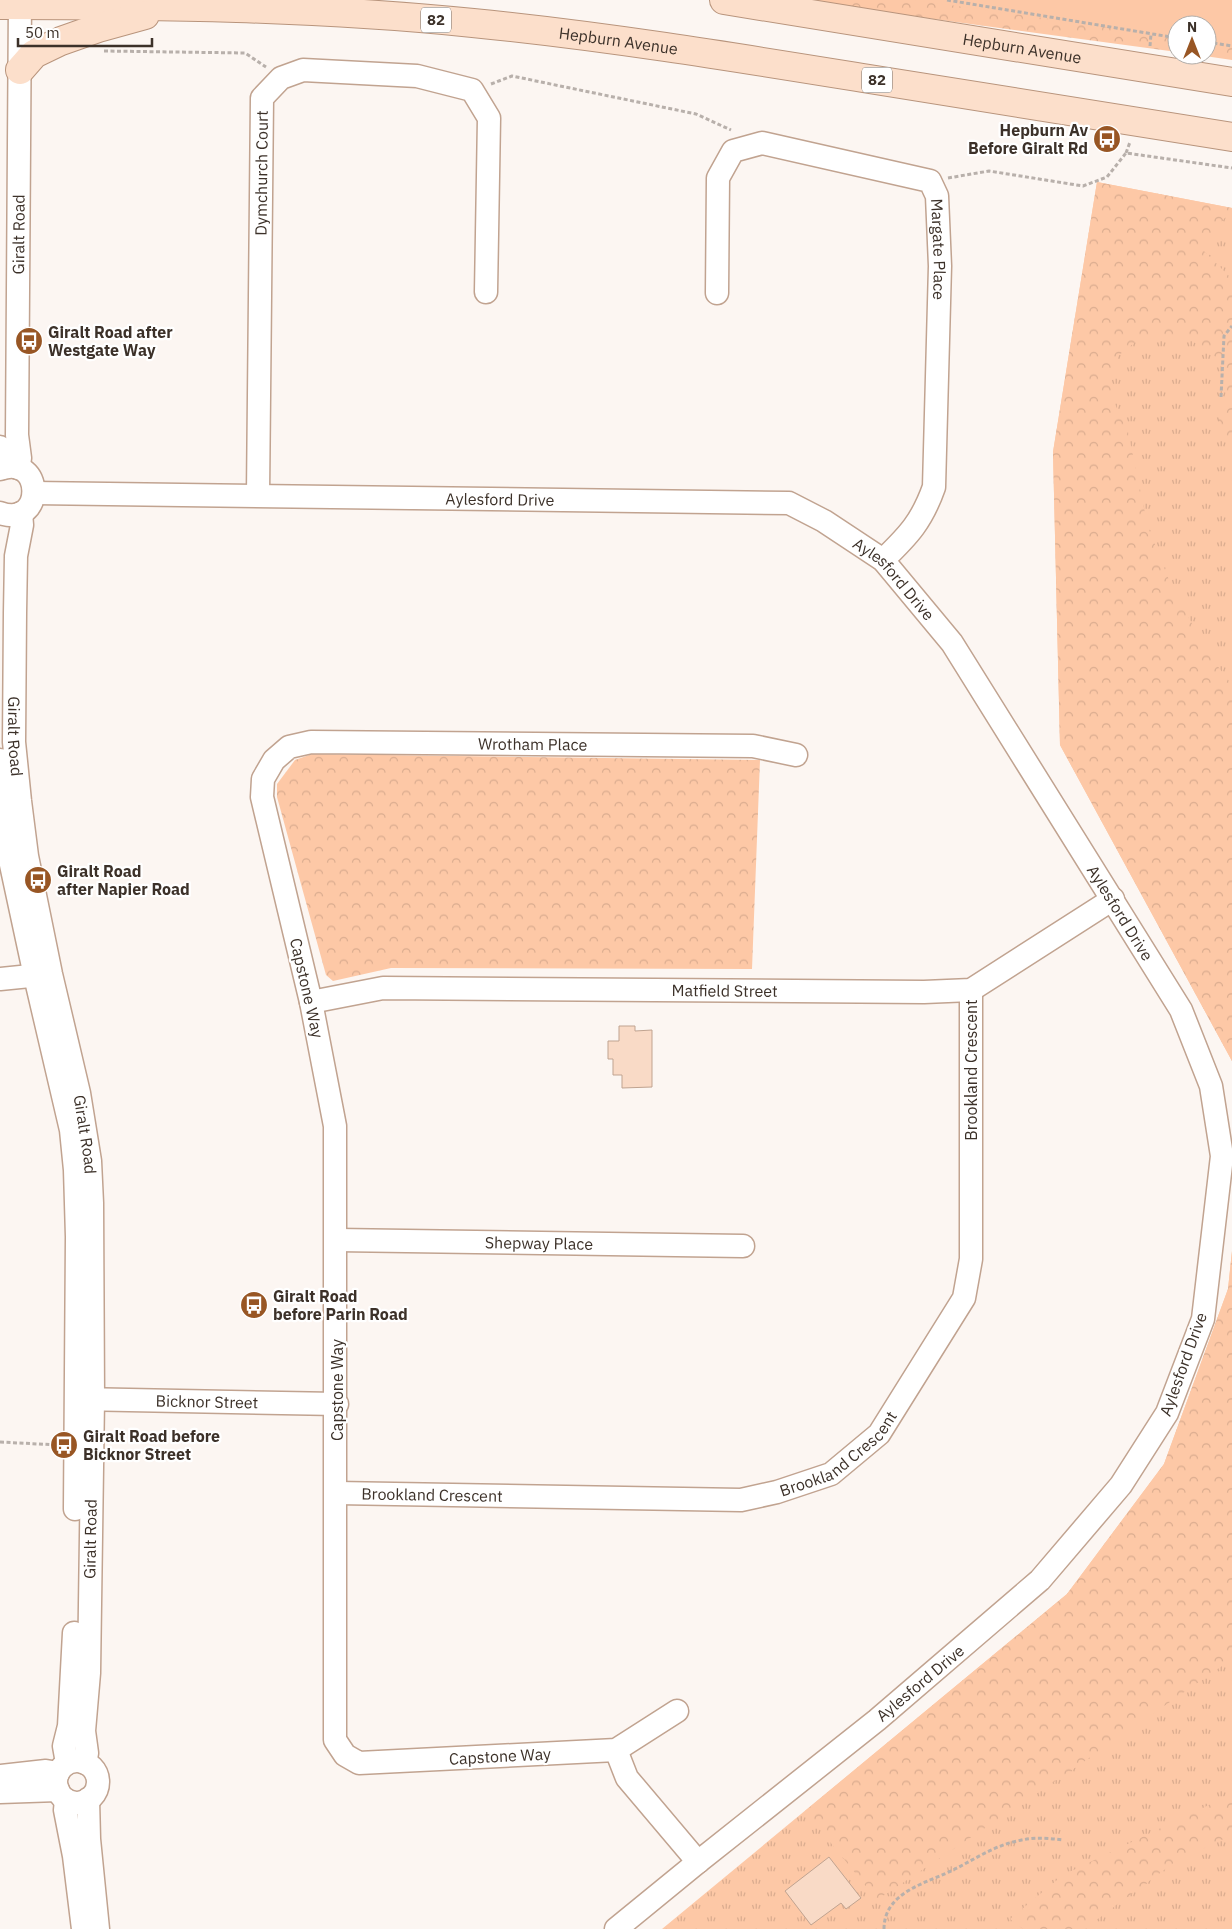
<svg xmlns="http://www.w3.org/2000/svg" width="1232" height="1929" font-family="'IBM Plex Sans',sans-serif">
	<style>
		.grass { fill: url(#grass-tufts) }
		.forest { fill: url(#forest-crowns) }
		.garden { fill: #fdc8a6 }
		.building { fill: #f9dac6; stroke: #c0a390 }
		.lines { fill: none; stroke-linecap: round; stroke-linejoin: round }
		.minor-casing { stroke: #c1a390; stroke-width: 25 }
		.major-casing { stroke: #b8947c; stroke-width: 30 }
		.path { stroke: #b8b0ab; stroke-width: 3; stroke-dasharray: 4 2.5; stroke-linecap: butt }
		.minor { stroke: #fff; stroke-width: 22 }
		.major { stroke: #fcdfcb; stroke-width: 28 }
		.labels { text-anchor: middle; stroke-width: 4.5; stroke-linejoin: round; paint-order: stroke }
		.shield { fill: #fff; stroke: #766f69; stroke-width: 1 }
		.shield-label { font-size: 15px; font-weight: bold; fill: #3c3129 }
		.street-label { font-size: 16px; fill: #3c3129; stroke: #fff }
		.poi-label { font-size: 16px; font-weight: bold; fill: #3c3129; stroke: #fff; text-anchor: start }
	</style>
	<defs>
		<pattern id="grass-tufts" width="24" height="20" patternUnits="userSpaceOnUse" patternTransform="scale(1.25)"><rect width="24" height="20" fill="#fdc8a6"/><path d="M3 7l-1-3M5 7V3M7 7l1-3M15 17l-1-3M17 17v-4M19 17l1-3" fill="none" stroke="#daac8f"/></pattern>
		<pattern id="forest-crowns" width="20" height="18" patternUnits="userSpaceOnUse" patternTransform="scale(1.25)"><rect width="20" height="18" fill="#fdc8a6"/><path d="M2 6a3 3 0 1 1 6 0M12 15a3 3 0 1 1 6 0" fill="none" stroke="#daac8f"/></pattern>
	</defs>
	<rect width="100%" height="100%" fill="#fcf6f2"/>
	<g class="grass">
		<path d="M1097,182L1232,208V1061L1060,745L1053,452Z"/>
		<path d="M1232,1251V1929H662L1067,1594L1164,1464L1228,1289Z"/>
	</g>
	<g class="forest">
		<path d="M794,0H1232V60L1198,55H1207V25H1177V52Z"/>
		<path d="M1097,182L1232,208V213L1230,212L1200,247L1232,279V443L1223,434L1219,427V417L1225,407L1226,386L1223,369L1213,354L1187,338L1162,334L1139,339L1118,356L1109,380L1114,402L1128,432L1148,527L1175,595L1216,664L1232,685V1061L1060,745L1053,452Z"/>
		<path d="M312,754L760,760L752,969L391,968L333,981L326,975L277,797V784L295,760Z"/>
		<path d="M1232,1251V1659L1066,1774L877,1900L805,1811L1067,1594L1164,1464L1228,1289Z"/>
		<path d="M1232,1792V1835L1175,1862L1084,1929H1023L1010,1919L1063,1875L1213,1803Z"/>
	</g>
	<path class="garden" d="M914,0H1232V44L1207,41V25H1177V37Z"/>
	<g class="building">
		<path d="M619,1026H635V1031L652,1030V1087L622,1088V1075H613V1059H608V1041H619Z"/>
		<path d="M829,1857L861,1898L846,1909L841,1903L811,1925L785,1891Z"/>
	</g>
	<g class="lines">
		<g class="minor-casing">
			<g id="minor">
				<path id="s1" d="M717,293L718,178L733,151L762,143L930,181L937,196L940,266L934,487C922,521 909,535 883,560"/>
				<path d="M0,447L2,468"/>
				<path id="s2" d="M18,468L20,458L17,435L20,0"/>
				<path d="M0,469C44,453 45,529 0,513"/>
				<path id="s3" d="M34,493L789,503L824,521L883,560L952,643L1181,1010L1211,1086L1222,1156L1203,1319L1167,1413L1121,1485L1040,1580L877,1720L698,1862L616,1929"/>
				<path id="s4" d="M258,495L262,98L281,78L303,70L417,76L472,90L489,118L486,292"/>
				<path id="s5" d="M21,513L22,525L16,556L15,613L14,742L20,801L27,856L51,974L79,1093L90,1161L92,1203L93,1399L89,1673L84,1731L87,1753L85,1763"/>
				<path d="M0,760L10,860L35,976L71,1130L75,1170L77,1237L75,1509"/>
				<path d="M0,979L50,974"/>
				<path id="s6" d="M311,1002L383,988L924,992L971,990L1113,899"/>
				<path id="s7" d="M337,1240L743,1246"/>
				<path id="s8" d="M78,1399L337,1404"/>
				<path id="s9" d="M337,1493L741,1500L777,1492L831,1474L879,1434L964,1298L971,1259V990"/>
				<path id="s10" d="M677,1711L616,1750L359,1763L345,1755L335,1740V1126L311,1002L262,797L263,779L274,760L289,747L311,742L753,746L796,755"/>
				<path d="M616,1750L627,1778L698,1862"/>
				<circle cx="77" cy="1782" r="21"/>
				<path d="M67,1763L64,1746L69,1726L74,1633"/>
				<path d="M0,1776L46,1771L58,1773"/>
				<path d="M0,1792L58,1790"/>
				<path d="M88,1799L89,1839L98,1929"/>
				<path d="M66,1800L65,1810L74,1856L83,1929"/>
			</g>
		</g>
		<g class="major-casing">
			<g id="major">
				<path id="s11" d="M724,0L1232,82"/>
				<path id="s12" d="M0,5C158,5 316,7 473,23C604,36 733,57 863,78C986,97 1109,117 1232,137"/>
				<path d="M20,70L34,54L61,41L98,28L145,15"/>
			</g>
		</g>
		<g class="path">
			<path d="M947,0L1177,38"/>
			<path d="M1207,42L1232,46"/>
			<path d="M1150,46L1151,34"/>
			<path d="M104,51L245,53L266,67"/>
			<path d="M491,84L512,76L696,114L731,130"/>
			<path d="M1126,153L1130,142"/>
			<path d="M948,178L989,171L1083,186L1107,177L1126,153L1232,168"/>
			<path d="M1221,397L1224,336L1232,326"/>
			<path d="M0,1442L58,1445"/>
			<path d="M104,1770V1789"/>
			<path d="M884,1929C884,1891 928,1883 955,1869C975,1859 994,1846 1017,1841C1033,1837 1047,1838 1063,1840"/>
		</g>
		<use href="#minor" class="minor"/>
		<use href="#major" class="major"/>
	</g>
	<defs>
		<g id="bus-disc" transform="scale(1.4375)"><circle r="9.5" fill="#985624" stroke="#fff"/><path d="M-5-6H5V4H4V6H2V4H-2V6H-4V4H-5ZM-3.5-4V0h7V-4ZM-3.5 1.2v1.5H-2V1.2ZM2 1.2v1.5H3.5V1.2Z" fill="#fff"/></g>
	</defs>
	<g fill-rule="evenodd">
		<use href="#bus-disc" x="1107" y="139"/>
		<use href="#bus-disc" x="29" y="341"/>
		<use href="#bus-disc" x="38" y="880"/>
		<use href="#bus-disc" x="254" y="1305"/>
		<use href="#bus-disc" x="64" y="1445"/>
	</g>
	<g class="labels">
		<g class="shield">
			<rect x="421" y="7.5" width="30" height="25" rx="4"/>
			<rect x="862" y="67.5" width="30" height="25" rx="4"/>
		</g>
		<g class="shield-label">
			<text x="436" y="25">82</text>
			<text x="877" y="85">82</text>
		</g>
		<g class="street-label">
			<text dy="6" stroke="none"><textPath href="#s12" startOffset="620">Hepburn Avenue</textPath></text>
			<text dy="6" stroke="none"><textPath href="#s11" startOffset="302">Hepburn Avenue</textPath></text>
			<text dy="6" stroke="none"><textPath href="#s4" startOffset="322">Dymchurch Court</textPath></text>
			<text dy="6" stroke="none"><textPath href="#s2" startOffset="234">Giralt Road</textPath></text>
			<text dy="6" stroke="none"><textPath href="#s1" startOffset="418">Margate Place</textPath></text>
			<text dy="6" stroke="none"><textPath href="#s3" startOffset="466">Aylesford Drive</textPath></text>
			<text dy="6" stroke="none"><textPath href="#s3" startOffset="886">Aylesford Drive</textPath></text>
			<text dy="6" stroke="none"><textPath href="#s5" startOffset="224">Giralt Road</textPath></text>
			<text dy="6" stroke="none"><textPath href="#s10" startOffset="1619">Wrotham Place</textPath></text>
			<text dy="6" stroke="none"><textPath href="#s3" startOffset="1291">Aylesford Drive</textPath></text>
			<text transform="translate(307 988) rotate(77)" y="6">Capstone Way</text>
			<text dy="6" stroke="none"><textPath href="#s6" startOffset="415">Matfield Street</textPath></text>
			<text transform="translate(971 1070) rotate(-90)" y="6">Brookland Crescent</text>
			<text dy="6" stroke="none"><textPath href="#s5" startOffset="629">Giralt Road</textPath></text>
			<text dy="6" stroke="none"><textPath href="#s7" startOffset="202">Shepway Place</textPath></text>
			<text transform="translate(1183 1364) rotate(-70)" y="6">Aylesford Drive</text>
			<text transform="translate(337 1390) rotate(-90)" y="6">Capstone Way</text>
			<text dy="6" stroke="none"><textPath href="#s8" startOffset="129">Bicknor Street</textPath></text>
			<text dy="6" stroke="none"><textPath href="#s9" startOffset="515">Brookland Crescent</textPath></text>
			<text dy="6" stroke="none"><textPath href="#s9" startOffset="95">Brookland Crescent</textPath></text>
			<text transform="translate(90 1539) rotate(-89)" y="6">Giralt Road</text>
			<text transform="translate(920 1683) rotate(-40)" y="6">Aylesford Drive</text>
			<text transform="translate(500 1756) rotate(-3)" y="6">Capstone Way</text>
		</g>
		<g class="poi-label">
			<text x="1088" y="136" text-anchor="end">Hepburn Av<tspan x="1088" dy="18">Before Giralt Rd</tspan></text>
			<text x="48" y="338">Giralt Road after<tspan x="48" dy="18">Westgate Way</tspan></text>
			<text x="57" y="877">Giralt Road<tspan x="57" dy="18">after Napier Road</tspan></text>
			<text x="273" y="1302">Giralt Road<tspan x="273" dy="18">before Parin Road</tspan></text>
			<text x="83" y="1442">Giralt Road before<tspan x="83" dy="18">Bicknor Street</tspan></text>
		</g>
	</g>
	<g transform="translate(1192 40)"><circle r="24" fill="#ffffff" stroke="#b1ada9"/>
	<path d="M0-4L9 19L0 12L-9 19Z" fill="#985624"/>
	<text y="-8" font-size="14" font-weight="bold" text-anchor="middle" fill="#3c3129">N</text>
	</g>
	<path d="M18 38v8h134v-8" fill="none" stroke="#3c3129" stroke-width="2.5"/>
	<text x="25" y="38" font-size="15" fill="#3c3129" stroke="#ffffff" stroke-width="4" paint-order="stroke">50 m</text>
</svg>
